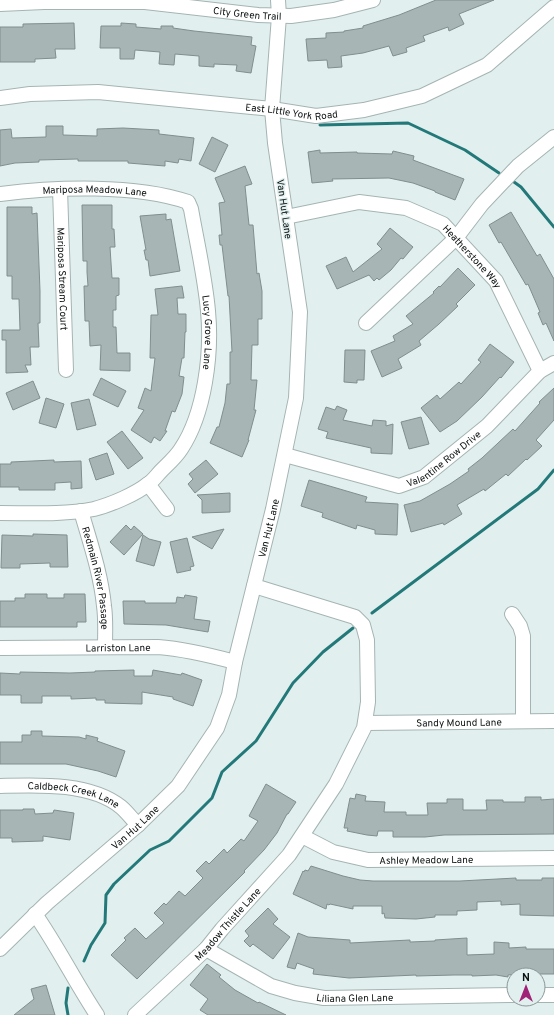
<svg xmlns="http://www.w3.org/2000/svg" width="554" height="1015" font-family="Overpass,sans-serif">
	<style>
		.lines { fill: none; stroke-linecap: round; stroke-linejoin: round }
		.stream { stroke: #237979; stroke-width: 3 }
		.building { fill: #a7b6b5; stroke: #808e8e }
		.minor-casing { stroke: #a5b4b3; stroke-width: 16 }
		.minor { stroke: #fff; stroke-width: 14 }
		.labels { text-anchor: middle; stroke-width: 3; stroke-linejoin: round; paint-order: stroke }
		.street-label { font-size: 10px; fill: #0b1010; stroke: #e1f0ef }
	</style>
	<rect width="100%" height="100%" fill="#e1f0ef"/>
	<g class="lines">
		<g class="stream">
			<path d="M320,125L408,123L465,150L499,173"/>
			<path d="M514,182L521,187L554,227"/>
			<path d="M372,613L538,489L554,470"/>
			<path d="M84,961L91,945L105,923L106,895L114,884L150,850L169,841L212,798L222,772L256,741L293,683L323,652L353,628"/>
			<path d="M68,988L66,1003L68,1015"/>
		</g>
	</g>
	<g class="building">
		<path d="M436,0H494L459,14L464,24L449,31L448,27L423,36L425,41L406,48L407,52L393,56L389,46L363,53L341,56L342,67L328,68L327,60L308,61L306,39L326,38V33L344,32V31L363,28V26L399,15Z"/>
		<path d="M74,23L75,49H55L56,58L35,59V62H0V27H23V24Z"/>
		<path d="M121,23L136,24V27L161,29V26H173V28L194,31L252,37L251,45L256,46L251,73L236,71L237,65L214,64V67L199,66V56L175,54L174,65L159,64L160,52L135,50L134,59H120V48H100L101,26H121Z"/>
		<path d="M46,126H63V135L97,136V129L123,128L159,130V134L194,138L191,161L179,159L178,163L165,161V166L128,163V161H78V159L39,160V162L15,163L0,166V130L11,129L12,138L46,137Z"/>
		<path d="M212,137L228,145L215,172L199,164Z"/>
		<path d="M320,150V153L357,152V153L392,154L393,151L414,156L413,160L464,179L455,200L435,192V191L413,183L389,178L332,179L333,181L312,183L308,152Z"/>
		<path d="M245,166L252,184L245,186L249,225H253L257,274L259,273L262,291V319H258V345H252L251,380H257L254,410H256L248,440H249L242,457L210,443L217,427H219L225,403L227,384H230V352H232L229,296H228L222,245H220L219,235H222L219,203L225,202L215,178Z"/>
		<path d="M82,205H112V229H114L115,247H110L112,278H119V295L116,296V310H113V327H116L117,353H130V371L100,370L101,345L90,346L89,321H85L84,286H88L87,272V261H83Z"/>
		<path d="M7,207H32V214L37,213L40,291V323H38L39,347H30L31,365H25L28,372L6,373V340H2V330H20L19,299H12V276H7Z"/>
		<path d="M511,212L537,256L540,254L554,279V341L546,323L543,325L538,313L540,312L528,284L526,285L501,242L499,243L489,225Z"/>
		<path d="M166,214V220L171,219L180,271L150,276L148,260H146L144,250H146L140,216Z"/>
		<path d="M390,228L413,247L403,259L401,258L391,270L379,280L377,278L374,281L369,275L337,289L326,266L346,257L353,272L382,249L377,244Z"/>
		<path d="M458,268L475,285L456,304L458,306L439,324L419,341L421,345L398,359L402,368L382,377L371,351L395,341L393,336L413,324L406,316L434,293L433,292L439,286L440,287Z"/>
		<path d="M182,286L184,298H177L178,314H186V332H185L184,358H182L179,376L184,377L182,394L175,412L172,411L165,431H167L160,441L154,437L151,443L131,430L144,410L138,408L145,388L151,391L155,358H150L151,315H158L155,289Z"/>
		<path d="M490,344L514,362L501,378L500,377L482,397L457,421L440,432L421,408L437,395L440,399L459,382L461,384L481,362L478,360Z"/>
		<path d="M345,350H365L364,380H357V383L344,382Z"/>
		<path d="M101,378L126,391L118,407L93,395Z"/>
		<path d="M33,381L40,398L13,410L6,393Z"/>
		<path d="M554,388V420L536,440L542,446L527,460L526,459L508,476L506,474L485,491L484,489L457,505L462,514L444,525L443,523L411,532L404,505L420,501L450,484L469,471L468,469L482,458L513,429L515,431L540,403L539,402Z"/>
		<path d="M46,398L64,404L56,428L39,423Z"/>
		<path d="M89,399L96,425L77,430L71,403Z"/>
		<path d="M337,406L347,410L343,420L372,426L373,420L386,421V426L393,424L392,454L371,453V448L326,438L328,432L318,429L326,407L335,410Z"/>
		<path d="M421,417L429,444L409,449L401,422Z"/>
		<path d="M122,431L143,458L128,469L107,442Z"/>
		<path d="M107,453L114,474L96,480L89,459Z"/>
		<path d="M54,460V462L81,461L82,488L71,489V482L55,483V490H19V487H0V464H11V462Z"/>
		<path d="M206,460L218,474L195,493L188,484L193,479L189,474Z"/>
		<path d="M309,480L367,497L365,502L398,504L397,535L375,534V530L357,525L356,529L322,517L323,513L301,506Z"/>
		<path d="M230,493V512L202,513V500L197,495Z"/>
		<path d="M126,525L131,530L134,526L143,534L124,555L110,542Z"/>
		<path d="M224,529L212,549L192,537Z"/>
		<path d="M33,534L67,535L68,567H50V563L20,564V568H1L2,535L33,536Z"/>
		<path d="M143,535L149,539L161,542L154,566L136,561Z"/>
		<path d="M187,538L194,566L190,567L191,570L177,573L170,542Z"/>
		<path d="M25,594H47V598H64V594H85L86,622H77V627H0V601H15V598H25Z"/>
		<path d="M185,595L197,597L194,619L210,621L208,632L166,625L124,624L123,601H145V603H176L177,597L184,598Z"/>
		<path d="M134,670V676H152L153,670L181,675L182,673L202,680L193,706L173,699V697L142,692V704L105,703V700H96V698L71,699V696H42V703H21V695H0V673L20,674V672L70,673L95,672V671Z"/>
		<path d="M31,731H42V736L79,737L86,739V735L98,738L97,741L125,751L116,777L98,771L66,764H0V742H22V735H31Z"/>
		<path d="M266,784L296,802L288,814H287L277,833L264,850L244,871L245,872L137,979L111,955L126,940L124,938L135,928L146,939L164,923L154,913L164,903L166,905L179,891L185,896L203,878L196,871L206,861L209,864L224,849L227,853L241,839L244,841L258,821L249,816Z"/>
		<path d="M356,794L366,796L365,801L385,802L384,812H406V815H428L427,803H447V799H463V810H487L486,800H503V802H525V797H541V800L554,799V834L444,835L425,837H393V831H378L377,836L367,835L347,831L348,828H344L350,798L355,799Z"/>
		<path d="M23,809H34L35,814L53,813L54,810L74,813L70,840L43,836V841L12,842V838H0V810H23Z"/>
		<path d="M311,866L343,876L360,880L373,881H460L516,878V880H542V878H554V916L520,915V904L501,905V901L477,902V910L457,911V915H435V917L416,919L385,918L384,913L382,914V906H353V909L330,904L329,905L327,904L326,909L293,894L303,871L304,872L305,870L308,871Z"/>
		<path d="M268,908L278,919L273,924L290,937L273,959L253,944L250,947L244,941L249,936L245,931Z"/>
		<path d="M298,933L308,937L350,940V943L410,940V942L435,941V940L467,938V955L494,954V942L509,943V948L526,947V949H554V974H530V973L508,975V977L496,975L472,976V975H454L416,976V975L349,978L313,974L314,969L297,963L295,969L287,967Z"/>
		<path d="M207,964L221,975L219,977L235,990L258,1003L259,1002L286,1015H208L200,1010L208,999L190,985Z"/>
		<path d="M46,985L55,1015H14L34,999L31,989Z"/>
	</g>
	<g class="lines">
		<g class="minor-casing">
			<g id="minor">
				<path id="s1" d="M0,4L44,2H145L258,15L291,16L334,10L373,0"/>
				<path id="s2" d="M0,98L30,94L98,92L272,109L316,116L364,110L422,96L487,65L554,7"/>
				<path id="s3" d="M60,189L66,370"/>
				<path id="s4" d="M0,194C56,187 135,184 188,202L191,209C197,243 205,277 208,311C212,353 205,413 181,449C176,457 168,464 161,471C157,475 153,481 148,484C136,494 110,505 94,509C63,515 31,513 0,513"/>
				<path id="s5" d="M286,217L359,202L406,208L443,224L496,281L540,371"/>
				<path d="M366,323L456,238L482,204L518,166L554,137"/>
				<path id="s6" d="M285,455L399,486L424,477L487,426L540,371L554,363"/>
				<path d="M148,484L167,509"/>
				<path id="s7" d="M81,511C90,542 101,574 104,606C106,620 105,633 105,647"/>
				<path d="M512,614L520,626L523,636V721"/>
				<path id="s8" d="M0,648L158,647C184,649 209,655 235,662"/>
				<path id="s9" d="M365,723L554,721"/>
				<path id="s10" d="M0,786C37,785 90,782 121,807C127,812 132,819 138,825"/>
				<path id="s11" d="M302,836L333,852L368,860L554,858"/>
				<path d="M35,914C58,947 75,982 97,1015"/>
				<path id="s12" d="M0,949L47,903L138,825L178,786L217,728L229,695L235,662L273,509L296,398L300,312L275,143L272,109L279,16L278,0"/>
				<path id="s13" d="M206,949L271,986L295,993L324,998L514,995"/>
				<path d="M538,995H554"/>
				<path id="s14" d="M135,1015L206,949L222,929L289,855L336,784L364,728L368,702L367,640L363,625L355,617L254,586"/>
			</g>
		</g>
		<use href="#minor" class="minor"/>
	</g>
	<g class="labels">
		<g class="street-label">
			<text dy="4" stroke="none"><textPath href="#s1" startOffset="248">City Green Trail</textPath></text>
			<text dy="4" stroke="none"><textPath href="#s2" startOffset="293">East Little York Road</textPath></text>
			<text dy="4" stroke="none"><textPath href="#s4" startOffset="95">Mariposa Meadow Lane</textPath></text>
			<text transform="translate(285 209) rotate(82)" y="4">Van Hut Lane</text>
			<text dy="4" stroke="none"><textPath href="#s5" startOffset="206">Heatherstone Way</textPath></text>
			<text dy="4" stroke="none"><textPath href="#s3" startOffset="90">Mariposa Stream Court</textPath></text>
			<text dy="4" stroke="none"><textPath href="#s4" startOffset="322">Lucy Grove Lane</textPath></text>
			<text dy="4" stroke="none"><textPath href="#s6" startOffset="171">Valentine Row Drive</textPath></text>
			<text dy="4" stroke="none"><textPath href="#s12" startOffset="518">Van Hut Lane</textPath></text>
			<text dy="4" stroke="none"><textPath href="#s7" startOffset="69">Redmain River Passage</textPath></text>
			<text dy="4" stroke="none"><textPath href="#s8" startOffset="118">Larriston Lane</textPath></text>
			<text dy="4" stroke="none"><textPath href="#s9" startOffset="94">Sandy Mound Lane</textPath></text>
			<text dy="4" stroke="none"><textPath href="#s10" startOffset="75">Caldbeck Creek Lane</textPath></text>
			<text dy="4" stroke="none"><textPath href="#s12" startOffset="182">Van Hut Lane</textPath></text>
			<text dy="4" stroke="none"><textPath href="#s11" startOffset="129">Ashley Meadow Lane</textPath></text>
			<text dy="4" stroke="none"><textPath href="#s14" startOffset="130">Meadow Thistle Lane</textPath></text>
			<text dy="4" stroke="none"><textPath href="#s13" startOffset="160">Liliana Glen Lane</textPath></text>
		</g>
	</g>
	<g transform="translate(526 987)"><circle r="19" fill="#e1f0ef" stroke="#8b9696"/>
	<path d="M0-3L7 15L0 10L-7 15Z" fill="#a02377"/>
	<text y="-6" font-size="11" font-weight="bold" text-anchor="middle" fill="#0b1010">N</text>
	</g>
</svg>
